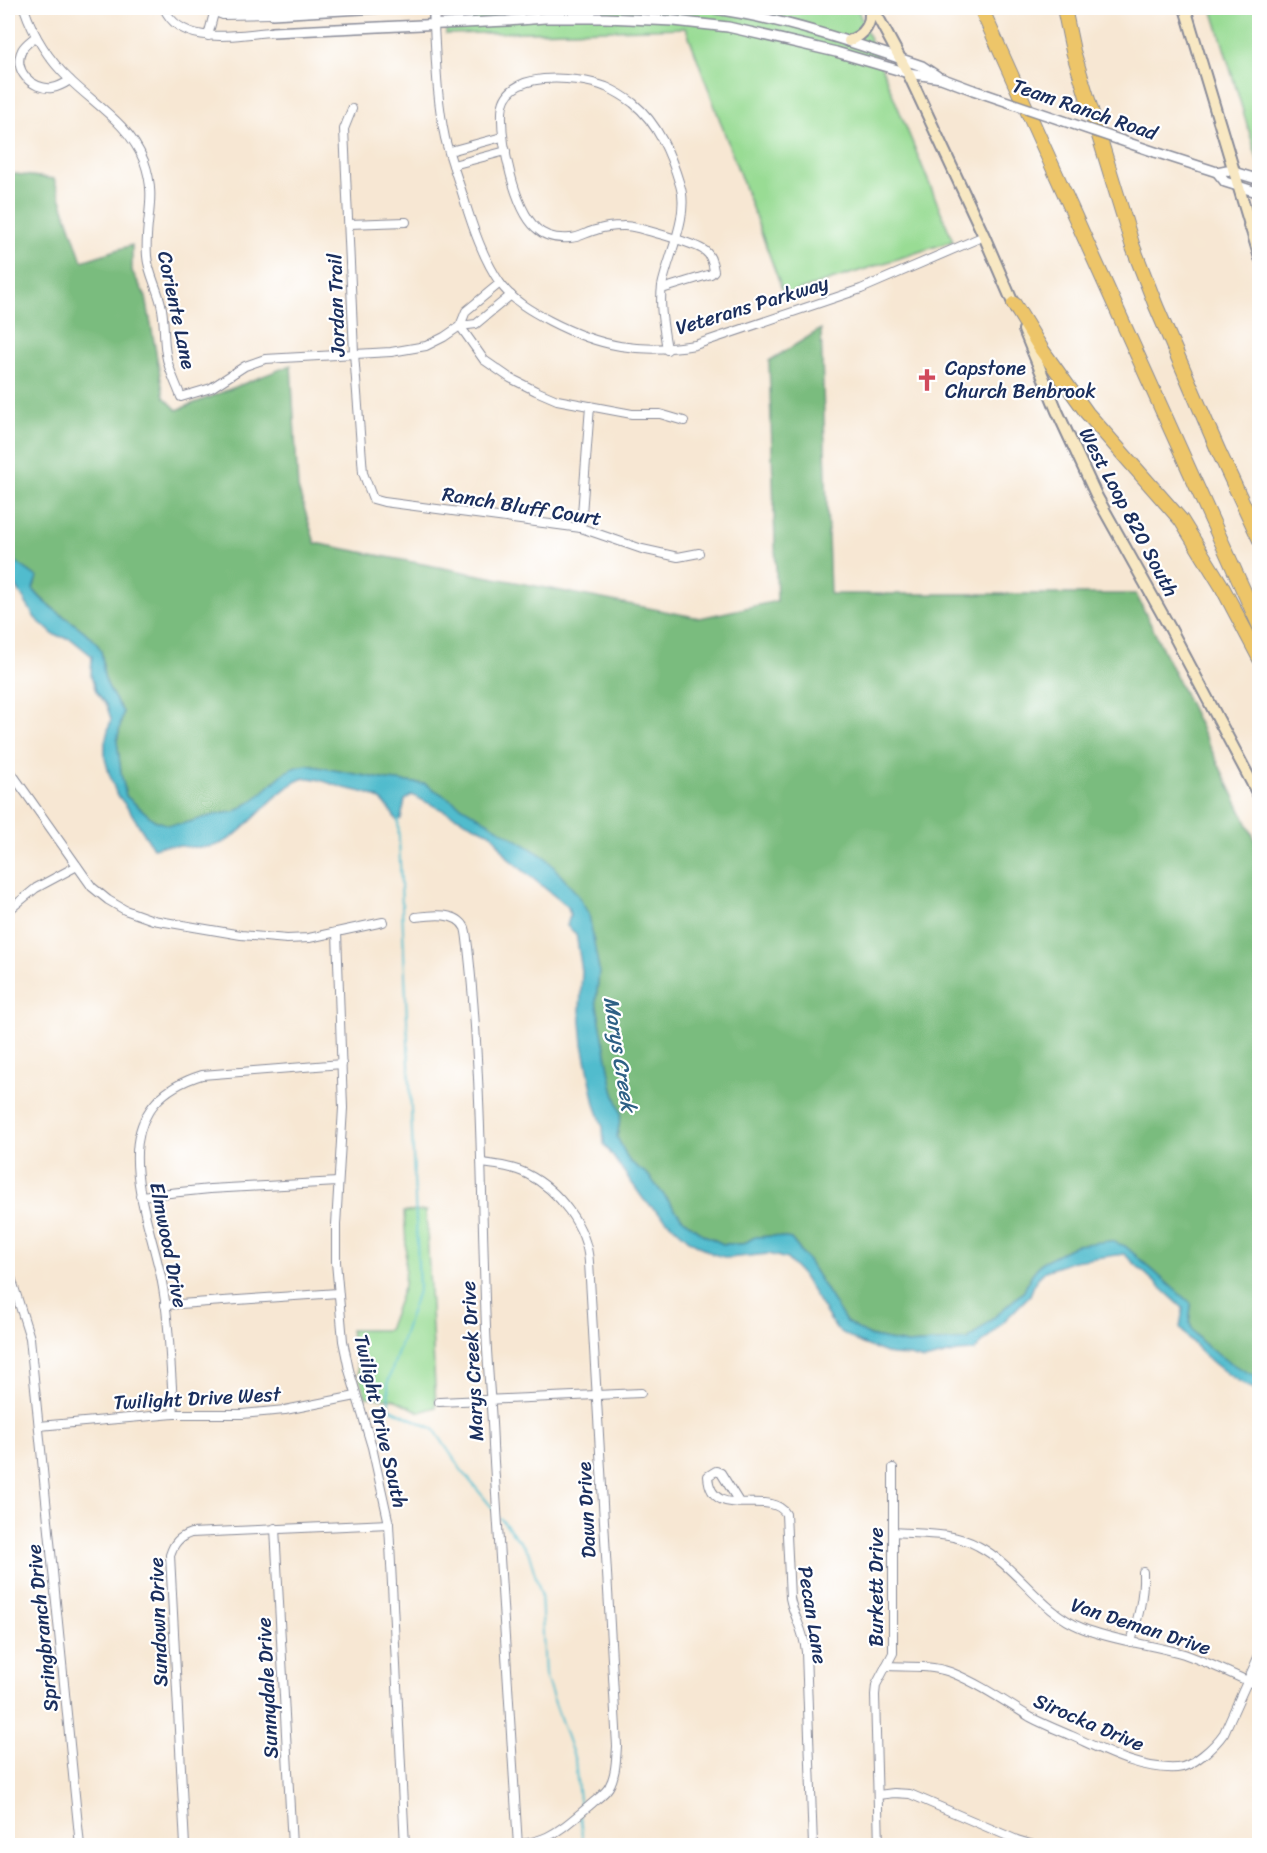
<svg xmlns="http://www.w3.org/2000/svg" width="1267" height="1853" font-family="Sriracha,sans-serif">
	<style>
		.green { fill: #99dc94; stroke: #5a8679; stroke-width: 1.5 }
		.forest { fill: #7abc7e; stroke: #4a766e; stroke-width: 1.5 }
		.water { fill: #51bccd; stroke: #367696; stroke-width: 1.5 }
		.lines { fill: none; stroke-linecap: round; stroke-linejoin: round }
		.stream { stroke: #51bccd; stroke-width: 2 }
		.minor-casing { stroke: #898b98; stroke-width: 10 }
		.tertiary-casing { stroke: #898b98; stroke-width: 12 }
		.secondary-casing { stroke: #898b98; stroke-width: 14 }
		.motorway-casing { stroke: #898b98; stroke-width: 16 }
		.minor { stroke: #fff; stroke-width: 8 }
		.tertiary { stroke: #fff; stroke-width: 9 }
		.secondary { stroke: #f8e8c3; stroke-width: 10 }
		.motorway { stroke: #edc569; stroke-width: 14 }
		.tertiary-bridge-casing { stroke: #898b98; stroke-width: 12; stroke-linecap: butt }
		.tertiary-bridge { stroke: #fff; stroke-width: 9 }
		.labels { text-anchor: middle; stroke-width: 4.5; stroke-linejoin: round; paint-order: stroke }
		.street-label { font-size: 20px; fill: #1b2f5e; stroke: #fff }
		.poi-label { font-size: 20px; fill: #1b2f5e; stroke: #fff; text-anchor: start }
		.water-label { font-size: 21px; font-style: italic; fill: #2e6085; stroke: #fff }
	</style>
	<rect width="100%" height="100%" fill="#fff"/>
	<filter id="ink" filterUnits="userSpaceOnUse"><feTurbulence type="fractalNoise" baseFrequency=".0167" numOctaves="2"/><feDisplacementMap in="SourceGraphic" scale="12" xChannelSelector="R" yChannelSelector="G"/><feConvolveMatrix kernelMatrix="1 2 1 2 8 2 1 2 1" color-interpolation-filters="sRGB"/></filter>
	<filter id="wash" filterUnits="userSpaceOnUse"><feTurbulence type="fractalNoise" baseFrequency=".008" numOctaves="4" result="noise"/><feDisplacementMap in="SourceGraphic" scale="24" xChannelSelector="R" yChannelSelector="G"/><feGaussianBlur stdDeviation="1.35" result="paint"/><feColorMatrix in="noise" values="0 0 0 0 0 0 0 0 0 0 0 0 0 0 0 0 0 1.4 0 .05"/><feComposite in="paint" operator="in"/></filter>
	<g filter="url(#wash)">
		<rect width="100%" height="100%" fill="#f7e7d3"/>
		<g class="green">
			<path d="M446,8H857L953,241L784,295L686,28L446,34Z"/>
			<path d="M1212,8H1259V162L1258,161Z"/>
			<path d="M426,1211L436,1407L420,1412L394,1399L366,1397L360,1379L350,1330H388L404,1286L406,1244L404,1212Z"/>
		</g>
		<path class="forest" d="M8,173L54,179L82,261L132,245V271L146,297L164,397L177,410L291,365L298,488L315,543L700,618L777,601L769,361L821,329L830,594H1136L1259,848V1378C1240,1370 1194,1344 1190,1323C1189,1317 1191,1310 1191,1304L1125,1246L1076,1245L1042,1262L1032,1274L1024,1291L968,1340L907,1344L869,1336L846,1322L806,1258L791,1239L774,1236L755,1237L743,1244H723L702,1234L681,1217L648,1175L629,1161L617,1137L621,1113L613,1090L596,1001L599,970L577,894L425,784L387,780L307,765L235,812L218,814L182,824L168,825L154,820L126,796L121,773L117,741L123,712C116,701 109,691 105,679C101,669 105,656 99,647C82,623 51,613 33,589L37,577L16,562L8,539Z"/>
		<path class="water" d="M8,539L16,562L37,577L33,589C50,613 82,623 99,647C105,656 101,669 105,679C109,691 116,701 123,712L117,741L121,773L126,796L154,820L168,825L182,824L218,814L235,812L255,799L284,773L296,767L307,765L387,780L425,784L545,857L577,894L589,915L599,970L596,1001L613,1090L621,1113L617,1137L629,1161L648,1175L681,1217L702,1234L723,1244H743L755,1237L774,1236L791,1239L806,1258L846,1322L869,1336L907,1344L968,1340L1024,1291L1032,1274L1042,1262L1076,1245L1110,1241L1125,1246L1191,1304C1191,1310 1189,1317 1190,1323C1194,1345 1241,1370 1259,1378V1391C1231,1381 1198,1352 1180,1328L1183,1308L1124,1254L1074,1261L1045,1271L1036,1280L1030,1295L974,1351L957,1352L924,1360L910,1356L891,1355L860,1343L836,1329L802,1275L787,1259L769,1254L728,1258L713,1254L689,1240L644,1200L604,1144L603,1127L595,1104L583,1044L580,1011L582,971L576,934L567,926L570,915L568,907L509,859L492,834L412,795L405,800L401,819L396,820C384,797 374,794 349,789C338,787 314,776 305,778C281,783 250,828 226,841C201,855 177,840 153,848L130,811L116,793L109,773L105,758V742L111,719L107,706L96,691L91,676L92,656L71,639L54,635L35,618L8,573Z"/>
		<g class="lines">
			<g class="stream">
				<path d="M398,818L419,1288L388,1382L389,1408L434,1429L462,1471L495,1511"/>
				<path d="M500,1518L528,1551L541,1594L545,1675L575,1760L580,1810"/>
				<path d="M580,1815L583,1846"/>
			</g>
		</g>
	</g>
	<g filter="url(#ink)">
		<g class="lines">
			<g class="minor-casing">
				<g id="minor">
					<path d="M24,8C33,35 49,60 70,80C97,106 129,124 144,161C158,199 144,220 147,256C148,272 157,287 161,304C165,320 163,337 166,354C168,369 176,383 181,397L211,388L245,366L265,359L391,352L426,346L444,337L460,326L476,324L511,295"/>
					<path d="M164,8C182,48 237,34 272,32"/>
					<path d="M205,8L223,15L272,14"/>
					<path d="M434,25C436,62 437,101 445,138C450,159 458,179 464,199C473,228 483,258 500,283C513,301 531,311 550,321C600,347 640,354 695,345L861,289L984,236"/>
					<path d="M36,36C32,40 25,44 22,50C12,70 32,90 52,88C59,87 64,84 70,80"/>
					<path d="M208,36L214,13"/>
					<path d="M352,109L344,129L354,353L363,473L373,499L384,502L581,528L642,549L678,557L699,553"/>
					<path d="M450,151L502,137"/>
					<path d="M453,165L506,151"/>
					<path d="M349,224L406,222"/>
					<path d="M662,289L711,274L714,271C713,264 711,255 705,251C697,244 633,225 623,226C614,226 604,227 596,230C587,232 579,238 570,238C558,239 545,237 536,228C514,208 501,142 502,113C502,68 578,76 606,87C615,91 625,97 633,103C658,123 671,155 680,185C690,215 668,256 662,286C659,307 664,329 667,350"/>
					<path d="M460,326L484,360L510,378L536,391L557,400L632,414H660L684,421"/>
					<path d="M460,326L466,311L500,283"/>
					<path d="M581,528L590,406"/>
					<path d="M8,768L92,887L108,900L125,910L153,920L241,935L287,939L309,938L383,922"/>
					<path d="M8,911L36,888L77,866"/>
					<path d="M416,917C431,915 457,911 465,928C467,934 467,942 468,947C482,1073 481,1200 486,1327C487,1367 492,1406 493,1446L518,1846"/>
					<path d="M337,932L343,1108L336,1225V1262L343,1341L349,1370L372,1447L389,1524L405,1846"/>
					<path d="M482,1163C497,1165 514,1167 527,1174C559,1190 587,1227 589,1262L617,1746C616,1759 616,1775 609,1787C604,1795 595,1800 589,1806C554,1835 549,1842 503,1846"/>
					<path d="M140,1196L210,1189L338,1182"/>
					<path d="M8,1268L30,1338L80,1846"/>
					<path d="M165,1305L338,1293"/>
					<path d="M439,1402L641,1393"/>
					<path d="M174,1414C170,1369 170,1322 161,1277C145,1203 99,1107 202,1075L342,1064"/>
					<path d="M39,1426L174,1414H242L285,1410L356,1396"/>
					<path d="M739,1502L721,1473L716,1471L708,1476C711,1524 770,1487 786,1514L790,1598C794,1618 804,1630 806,1652L813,1846"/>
					<path d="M275,1528L292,1846"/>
					<path d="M893,1532C921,1534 953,1532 978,1546C1018,1567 1039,1611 1082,1628C1114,1641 1150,1644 1184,1654C1209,1663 1235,1675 1260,1687"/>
					<path d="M1131,1642C1138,1618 1144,1597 1143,1572"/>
					<path d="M886,1666C907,1667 930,1665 950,1672C978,1683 1004,1701 1030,1717C1043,1724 1058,1730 1072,1736C1105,1751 1140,1770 1177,1768C1193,1767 1215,1746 1224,1733L1260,1653"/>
					<path d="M878,1795L894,1793L910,1794L1017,1840L1037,1846"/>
					<path d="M185,1846L170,1555C174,1543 179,1537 191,1533L389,1524"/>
					<path d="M879,1846L875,1695L876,1685L893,1653V1468"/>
				</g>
			</g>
			<g class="tertiary-casing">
				<g id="tertiary">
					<path d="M434,8V25"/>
					<path d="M708,8C782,18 852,42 922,66L937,76"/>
					<path d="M272,14L380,8"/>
					<path d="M272,32L507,21L545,18H606L674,21L728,27L836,52L908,73L941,78L973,90"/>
					<path d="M1155,152L1217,172L1227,170L1260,180"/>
					<path d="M1217,172L1225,182L1260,193"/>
				</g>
			</g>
			<g class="secondary-casing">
				<g id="secondary">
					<path d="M873,8L908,73L984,236L1016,310"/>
					<path d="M1185,8L1260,258"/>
					<path d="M849,41C864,35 873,24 869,8"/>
					<path d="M1249,226L1260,213"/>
					<path d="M1024,330L1057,411L1097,497L1170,628L1260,798"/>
				</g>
			</g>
			<g class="motorway-casing">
				<g id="motorway">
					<path d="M981,8L1260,627"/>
					<path d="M1064,8L1073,51L1133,247L1156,306L1218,450L1260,540"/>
					<path d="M1014,304L1042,350L1087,413L1181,520L1221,585L1260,659"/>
				</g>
			</g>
			<use href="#minor" class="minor"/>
			<use href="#tertiary" class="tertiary"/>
			<use href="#secondary" class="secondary"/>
			<use href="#motorway" class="motorway"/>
			<g class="tertiary-bridge-casing">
				<path id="tertiary-bridge" d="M973,90L1155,152"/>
			</g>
			<use href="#tertiary-bridge" class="tertiary-bridge"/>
		</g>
	</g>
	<defs>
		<g id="church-bare" transform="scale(1.8)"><path d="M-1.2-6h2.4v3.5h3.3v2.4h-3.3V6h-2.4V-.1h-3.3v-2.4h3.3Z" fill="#d1495b" stroke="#fff" stroke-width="2.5" paint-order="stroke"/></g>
	</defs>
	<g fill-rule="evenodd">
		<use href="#church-bare" x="927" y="380"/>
	</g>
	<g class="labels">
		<g class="street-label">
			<text transform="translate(1085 109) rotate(19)" y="7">Team Ranch Road</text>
			<text transform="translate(336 305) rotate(-92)" y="7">Jordan Trail</text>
			<text transform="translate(752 305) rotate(-17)" y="7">Veterans Parkway</text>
			<text transform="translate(177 310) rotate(78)" y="7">Coriente Lane</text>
			<text transform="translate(522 506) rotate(9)" y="7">Ranch Bluff Court</text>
			<text transform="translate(1129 512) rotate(62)" y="7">West Loop 820 South</text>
			<text transform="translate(169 1245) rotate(79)" y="7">Elmwood Drive</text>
			<text transform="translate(472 1361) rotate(-93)" y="7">Marys Creek Drive</text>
			<text transform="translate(197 1398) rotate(-3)" y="7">Twilight Drive West</text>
			<text transform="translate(381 1421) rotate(77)" y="7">Twilight Drive South</text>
			<text transform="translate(586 1510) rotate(-93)" y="7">Dawn Drive</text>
			<text transform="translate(876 1587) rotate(-90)" y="7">Burkett Drive</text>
			<text transform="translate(813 1615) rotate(81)" y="7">Pecan Lane</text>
			<text transform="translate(158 1622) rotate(-92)" y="7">Sundown Drive</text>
			<text transform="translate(1141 1626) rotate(18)" y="7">Van Deman Drive</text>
			<text transform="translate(42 1628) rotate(-96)" y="7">Springbranch Drive</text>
			<text transform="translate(267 1688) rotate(-93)" y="7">Sunnydale Drive</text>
			<text transform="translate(1089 1722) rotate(23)" y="7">Sirocka Drive</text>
		</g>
		<g class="poi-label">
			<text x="945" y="375">Capstone<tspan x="945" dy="23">Church Benbrook</tspan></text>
		</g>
		<g class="water-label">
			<text transform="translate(620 1054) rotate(81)" y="7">Marys Creek</text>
		</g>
	</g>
	<rect width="1267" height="1853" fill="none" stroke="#fff" stroke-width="30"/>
</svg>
